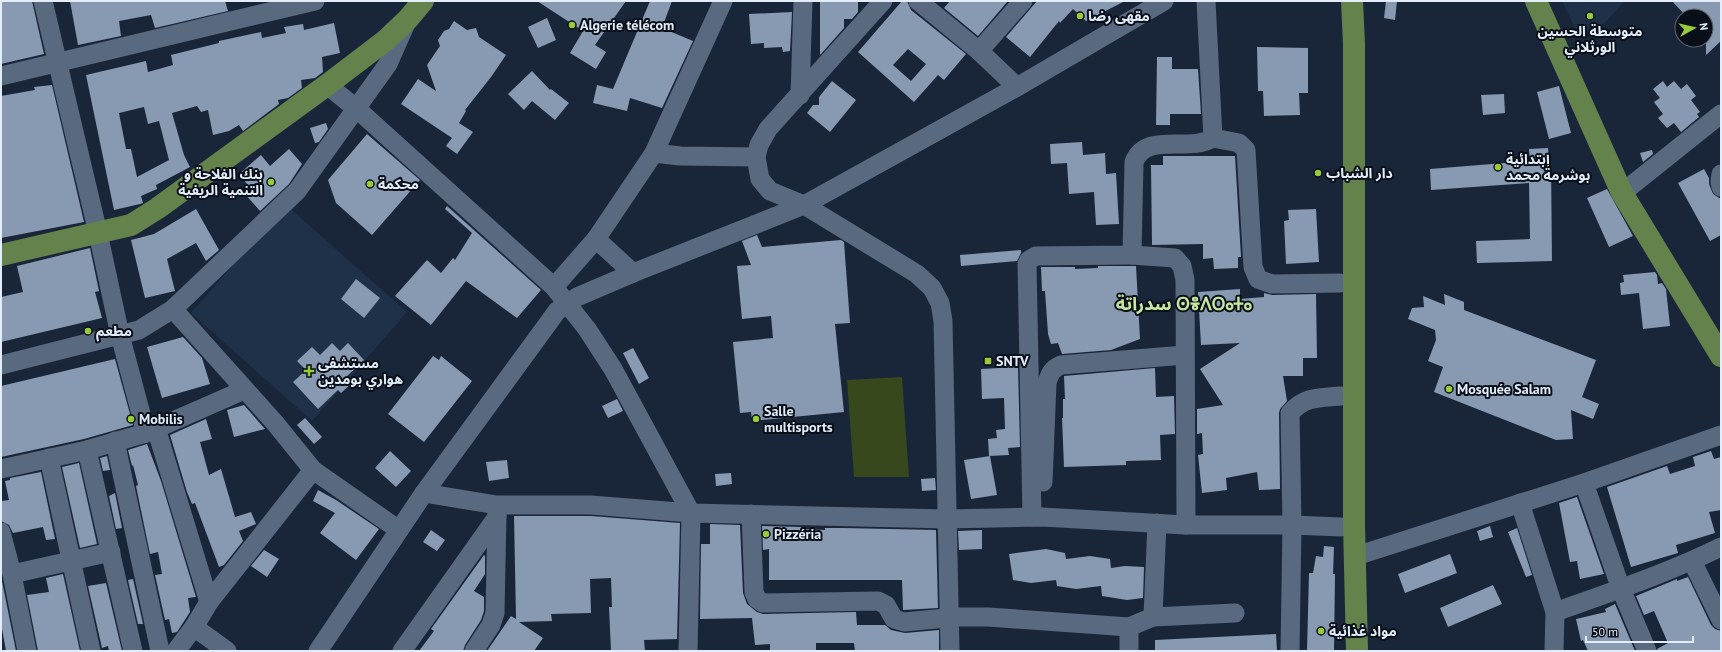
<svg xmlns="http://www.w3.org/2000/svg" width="1722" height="652" font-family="'PT Sans','Noto Sans Arabic','Noto Sans Tifinagh',sans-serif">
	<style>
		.built { fill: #1f3049 }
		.green { fill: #36481c }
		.building { fill: #8899b2; fill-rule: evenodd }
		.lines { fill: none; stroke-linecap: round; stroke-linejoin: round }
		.minor { stroke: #596980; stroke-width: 19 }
		.major { stroke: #64824b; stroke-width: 22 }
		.poi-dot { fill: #97cc38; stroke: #090f18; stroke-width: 1.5 }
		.labels { text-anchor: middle; stroke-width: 4; stroke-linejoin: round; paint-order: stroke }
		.poi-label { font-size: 14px; font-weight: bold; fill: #e3edfa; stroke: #090f18; text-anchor: start }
		.district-label { font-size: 18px; font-weight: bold; fill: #c8e8a0; stroke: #090f18 }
	</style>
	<rect width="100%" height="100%" fill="#19263a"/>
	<g class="built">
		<path d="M1562,1H1625L1597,31L1578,34Z"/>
		<path d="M286,205L407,312L312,421L191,313Z"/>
	</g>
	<path class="green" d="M902,377L909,477H854L847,380Z"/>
	<g class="building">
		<path d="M1,1H32L44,54L1,64Z"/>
		<path d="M70,1H225L228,11L155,28L151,15L119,21L121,36L78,45Z"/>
		<path d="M537,1H626L595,45L606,52L596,69L570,53L586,26L580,29Z"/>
		<path d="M650,1H672L662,28L693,41L662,108L630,98L627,111L593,103L597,85L613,89Z"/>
		<path d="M820,1L858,2V12L852,19H844V28L820,55Z"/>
		<path d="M902,1H907L911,10L966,54L944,80L938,75L914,102L858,52ZM908,49L926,64L911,81L893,65Z"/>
		<path d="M950,1H1008L978,36L944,8Z"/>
		<path d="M1037,1H1125L1086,21L1073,9L1060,23L1059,21L1030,57L1006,37Z"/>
		<path d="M1386,1H1397L1395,20L1384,18Z"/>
		<path d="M1672,1H1721V41L1706,55V16H1686Z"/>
		<path d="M792,12L790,51L783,52L782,47L764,48V43L751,44L749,14Z"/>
		<path d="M547,18L556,40L538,48L528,27Z"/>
		<path d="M454,21L467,30L476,28L479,37L506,55L491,77L465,110L466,111L459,123L473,132L457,154L446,146L452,138L401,104L418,79L436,91L427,65L440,46L438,40L444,31L449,29Z"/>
		<path d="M334,23L340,53L322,57L323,72L315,78L301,80L302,88L288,98L278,100L279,104L243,131L239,125L229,131L213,135L208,110L201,112L197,106L172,113L184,155L190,167L156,185L157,189L141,196L143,203L140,204L114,210L86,75L146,61L148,72L173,65L171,55L219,43V41L261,32L262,38L286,33L284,27L303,24L304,30ZM144,107L148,124L159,121L169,160L137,177L131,149H126L119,113Z"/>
		<path d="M1257,47L1308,48V93H1299L1300,115L1264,116L1263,91H1258Z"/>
		<path d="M1157,57H1172V69H1198L1201,114H1170V125H1156Z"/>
		<path d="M532,71L550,90L551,89L569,103L555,120L532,101L524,110L508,94Z"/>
		<path d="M832,81L856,100L830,132L807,113L813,105H819V97Z"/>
		<path d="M1663,81L1667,87L1674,81L1681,89L1687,84L1696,96L1691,100L1700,112L1697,114L1699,117L1681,132L1674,123L1667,128L1658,118L1663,114L1654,102L1660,98L1653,89Z"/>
		<path d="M52,85L84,222L1,238V96L35,90L34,87Z"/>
		<path d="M1559,86L1571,133L1549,139L1537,92Z"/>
		<path d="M1504,94L1505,113L1483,115L1481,95Z"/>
		<path d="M326,123L328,129L319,142L315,143L310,128Z"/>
		<path d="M367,134L420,180L372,235L336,203L328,180Z"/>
		<path d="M1082,142L1083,155L1105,153L1106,174L1116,173L1119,224L1096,225L1094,192L1069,194L1067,163L1051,164L1050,144Z"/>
		<path d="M1548,148L1549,162H1551L1552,261L1477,263L1476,241L1530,239L1529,183L1431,190L1430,169L1530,161L1529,149Z"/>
		<path d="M289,149L302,164L289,184L260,211L245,194L251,189L239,174L261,155L270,166Z"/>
		<path d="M1652,150L1653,154L1643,162L1640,153Z"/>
		<path d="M1163,156H1235L1241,257H1238V268L1214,269L1213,258L1203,259V244L1152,245L1151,165H1163Z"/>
		<path d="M1704,169L1709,178V184L1713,194L1721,199V235L1710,241L1678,183Z"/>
		<path d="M1607,189L1633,236L1609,247L1587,198Z"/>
		<path d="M447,206L541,290L517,318L466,281L431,325L395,296L427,260L441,273L453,258L455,260L472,233L445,209Z"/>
		<path d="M196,209L219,250L206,261L196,243L167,259L175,291L145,298L131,240L154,234Z"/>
		<path d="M1316,209L1319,262L1286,264L1284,221L1289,220L1288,210Z"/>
		<path d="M757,235L762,247L841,240L844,242L850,323L835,324L844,412L752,421L751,412L740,413L733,342L773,338L771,316L742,319L737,266L751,265L742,241Z"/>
		<path d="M90,248L99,291L95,292L102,318L1,342V297L23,292L17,266Z"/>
		<path d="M1021,250V253L1017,261L961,266L960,255Z"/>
		<path d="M1098,266H1136L1140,339L1111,350L1062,354L1058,343L1051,344L1048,334L1045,291H1042L1041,267H1075V269L1098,268Z"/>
		<path d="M1655,272L1657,275L1658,284L1662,283L1666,289L1670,326L1643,329L1639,293L1621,295L1620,283L1624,282L1623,275Z"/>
		<path d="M356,279L380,298L364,318L341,299Z"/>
		<path d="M1240,289V299L1264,297V293L1272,295L1316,294L1317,358H1303V376H1283L1287,401L1280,409L1279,413L1280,489L1259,490L1257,472L1226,478L1227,490L1202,493L1198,455L1203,454L1202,433L1197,434V409L1223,405L1200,369L1240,343L1201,345L1198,292Z"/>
		<path d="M1444,294L1464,302V310L1596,360L1582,397L1599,404L1593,419L1571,410L1573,439L1556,440L1434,392L1443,367L1428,361L1436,340L1435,330L1408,319L1412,308L1424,307L1423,296L1445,305Z"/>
		<path d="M183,337L202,358L210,384L162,398L147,347Z"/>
		<path d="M332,343L340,351L348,343L364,360L345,378L351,384L341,393L338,390L318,409L293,382L306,370L297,361L312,347L320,355Z"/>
		<path d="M633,348L649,378L639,384L623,353Z"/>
		<path d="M433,356L439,360L441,356L472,381L424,442L388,414Z"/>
		<path d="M115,359L133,425L84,439L1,457V386Z"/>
		<path d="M1018,367L1020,447L1008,448L1009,455L989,456L988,439L997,438L996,430L1005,429L1004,398L982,399L981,369Z"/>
		<path d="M1155,368L1156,397L1174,396L1175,434L1160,435L1161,460L1126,461V465L1064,467L1062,418H1063V399H1065L1064,376Z"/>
		<path d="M617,399L623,411L608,418L602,406Z"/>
		<path d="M244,405L265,429L234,437L227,410Z"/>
		<path d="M305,418L322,437L314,444L297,425Z"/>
		<path d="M206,419L212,439L200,442L209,475L221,469L235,517L251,512L256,524L239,531L243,541L224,565L219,567L195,503L192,504L187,492L170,435Z"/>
		<path d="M147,444L161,481L196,597L188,598L190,612L177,632L172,633L169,619L165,620L155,575L162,574L158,552L150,554L136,486L138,485L133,465L132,466L128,450Z"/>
		<path d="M390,451L411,471L396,487L375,468Z"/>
		<path d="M1711,451L1714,459L1721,457V510L1709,512L1715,533L1676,545L1678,553L1631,567L1607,487L1667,466L1670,474L1695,466L1693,457Z"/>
		<path d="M107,456L110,470L103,471L100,458Z"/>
		<path d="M990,456L997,495L971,499L964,460Z"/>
		<path d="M507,460L509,478L489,481L486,462Z"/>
		<path d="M79,463L97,544L80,548L62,467Z"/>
		<path d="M41,472L55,539L46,540L43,527L13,533L9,525L1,521V501L9,500L5,481L10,480V478Z"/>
		<path d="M731,473L732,484L716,486L715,474Z"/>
		<path d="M935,478L936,490L922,491L921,479Z"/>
		<path d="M318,490L336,500L379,529L356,560L320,533L335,513L313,501Z"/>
		<path d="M115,493L122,528L116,529L109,496Z"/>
		<path d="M1577,497L1604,574L1580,579L1577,561L1570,562L1559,503Z"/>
		<path d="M514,516H591L680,523L677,639L644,640L645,651H611L609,607H612L611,578L590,579L591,613L551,614L552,621L519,622L543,638L534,651H487L511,616L516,619Z"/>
		<path d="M710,524L740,525L743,593L747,604L757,612L763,614L856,612L857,625H885L891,630L905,633L939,630V651H855L854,643H816V651H770V644L755,645L752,618L700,619L701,544H710Z"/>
		<path d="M762,526L802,527V529L825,530V528H843L936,530L938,608L903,610L902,580H769V549L763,550Z"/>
		<path d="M1490,526L1493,537L1480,541L1477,531Z"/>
		<path d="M1517,528L1532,575L1526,577L1508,532Z"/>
		<path d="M431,530L445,540L437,551L423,542Z"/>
		<path d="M982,530V549L959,550L958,531Z"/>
		<path d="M1324,546L1334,547L1333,574H1335L1334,651H1307L1309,573H1313L1316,556L1323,557Z"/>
		<path d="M1046,549L1065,553L1066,559L1090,556L1110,559L1111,568L1125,566L1144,567L1143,598L1127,600L1102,596L1101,586L1076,589L1057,586L1056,580L1031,583L1013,580L1009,554Z"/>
		<path d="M264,550L279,559L267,577L251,566Z"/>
		<path d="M1450,554L1457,573L1405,593L1398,574Z"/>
		<path d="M484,555L485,556V574L474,591L484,597V611L481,620L465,645L463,651H419L434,631L431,629Z"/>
		<path d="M63,574L80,651H38L27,595L49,592L46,578Z"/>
		<path d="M1,575V576L16,651H6L1,623Z"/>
		<path d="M1688,577L1711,625L1715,629L1721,631V651H1658L1657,649L1668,643L1654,611L1644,615L1636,596L1677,579V581Z"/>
		<path d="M133,579L143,624H138L128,580Z"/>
		<path d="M106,583L122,651H109L108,646L102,648L88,586Z"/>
		<path d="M1493,585L1502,604L1448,627L1440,608Z"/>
		<path d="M1615,604L1635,651H1588L1583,640L1581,641L1576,619L1606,612L1605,609Z"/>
		<path d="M1276,634L1277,651H1155V640Z"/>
	</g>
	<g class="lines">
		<g class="minor">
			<path d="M43,1L98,233L120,335L146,433"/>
			<path d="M883,1L768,129L759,145L756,157L760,179L770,191L804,205L917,274L932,288L940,303L943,321L950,651"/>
			<path d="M918,1L979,51L1017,87"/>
			<path d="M979,51L1023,1"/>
			<path d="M1,76L315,1"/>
			<path d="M327,85L357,109L554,287L587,329L613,369L691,513L688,651"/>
			<path d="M800,95L803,1"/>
			<path d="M1213,138L1239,143L1246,150L1253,267L1258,279L1272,284L1340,283"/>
			<path d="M654,153L723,1"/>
			<path d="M1721,174L1720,182L1721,187"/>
			<path d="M1622,193L1721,114"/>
			<path d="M596,239L633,273"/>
			<path d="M1132,255L1175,258L1182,266L1185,280L1186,525"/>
			<path d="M554,287L596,239L654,153L680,156L756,157"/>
			<path d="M173,309L275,423L313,470L399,530"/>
			<path d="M1,365L139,330L173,309L297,191L388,64L407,21"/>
			<path d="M156,428L209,602"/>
			<path d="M115,441L160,651"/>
			<path d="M87,450L133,651"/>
			<path d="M49,458L91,651"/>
			<path d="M1,469L87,450L146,433L244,390"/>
			<path d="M1043,482L1047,383C1050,373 1052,369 1061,365L1185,355"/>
			<path d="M1584,483L1621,589L1647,651"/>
			<path d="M424,493L497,505H591L691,513L947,519L1042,517L1186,525H1292L1341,527"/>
			<path d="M1520,503L1555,612C1611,592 1668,573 1721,547"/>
			<path d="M751,514L754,592L757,599L763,603L878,601L886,605L894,619L904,622L957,617H988L1129,627L1153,617L1235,613"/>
			<path d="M1032,517L1027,264L1029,260L1036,256L1132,255L1134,162C1146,131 1189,153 1213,138L1206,1"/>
			<path d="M1,532L12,574L27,651"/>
			<path d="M1356,556L1584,483L1721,435"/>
			<path d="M1692,561L1721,620"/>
			<path d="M12,574L111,552"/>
			<path d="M1153,617L1157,523"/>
			<path d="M194,627L227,651"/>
			<path d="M1129,627V651"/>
			<path d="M176,651L194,627L209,602L313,470"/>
			<path d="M318,651L424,493L557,311L577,297L633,273L804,205L1017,87L1164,1"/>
			<path d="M402,651L497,517"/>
			<path d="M474,651L491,625L495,613L497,514"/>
			<path d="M1290,651L1292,525L1290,413C1305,396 1319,398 1341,396"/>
			<path d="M1554,651L1555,612"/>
		</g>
		<g class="major">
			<path d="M1352,1L1354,44V525L1357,651"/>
			<path d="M1536,1L1622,193L1721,356"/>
			<path d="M1,255L131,225L158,208L327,85L386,40L408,19L423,1"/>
		</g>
	</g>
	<g class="poi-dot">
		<circle cx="1080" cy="16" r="4"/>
		<circle cx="1590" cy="16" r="4"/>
		<circle cx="572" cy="25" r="4"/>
		<circle cx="1498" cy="167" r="4"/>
		<circle cx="1318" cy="173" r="4"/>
		<circle cx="271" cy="182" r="4"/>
		<circle cx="370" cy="184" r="4"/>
		<circle cx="88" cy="331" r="4"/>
		<rect x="984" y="357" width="8" height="8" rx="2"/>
		<path d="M307 365h4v4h4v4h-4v4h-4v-4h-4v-4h4z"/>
		<circle cx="1449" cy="389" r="4"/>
		<circle cx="131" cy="419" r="4"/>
		<circle cx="756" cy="419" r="4"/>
		<circle cx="766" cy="534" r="4"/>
		<circle cx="1321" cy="631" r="4"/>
	</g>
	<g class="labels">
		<g class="poi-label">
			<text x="1088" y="21">مقهى رضا</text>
			<text x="580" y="30">Algerie télécom</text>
			<text x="1590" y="36" text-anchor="middle">متوسطة الحسين<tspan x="1590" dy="16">الورثلاني</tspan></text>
			<text x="1506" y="164">إبتدائية<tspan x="1506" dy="16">بوشرمة محمد</tspan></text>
			<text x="1326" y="178">دار الشباب</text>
			<text x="263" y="179" text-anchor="end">بنك الفلاحة و<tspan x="263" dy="16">التنمية الريفية</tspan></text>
			<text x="378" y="189">محكمة</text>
			<text x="96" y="336">مطعم</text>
			<text x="996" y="366">SNTV</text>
			<text x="318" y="368">مستشفى<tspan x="318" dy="16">هواري بومدين</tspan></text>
			<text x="1457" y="394">Mosquée Salam</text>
			<text x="764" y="416">Salle<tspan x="764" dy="16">multisports</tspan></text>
			<text x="139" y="424">Mobilis</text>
			<text x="774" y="539">Pizzéria</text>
			<text x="1329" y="636">مواد غذائية</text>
		</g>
		<g class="district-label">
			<text x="1184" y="310">سدراتة ⵙⴻⴷⵔⴰⵜⴰ</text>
		</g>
	</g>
	<rect width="1722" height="652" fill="none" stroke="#e3edfa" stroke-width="4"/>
	<g transform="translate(1694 28) rotate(82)"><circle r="19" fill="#090f18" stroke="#606872"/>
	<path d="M0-3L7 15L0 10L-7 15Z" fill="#97cc38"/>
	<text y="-6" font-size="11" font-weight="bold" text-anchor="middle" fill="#e3edfa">N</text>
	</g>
	<path d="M1586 636v6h107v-6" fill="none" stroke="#e3edfa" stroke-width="2"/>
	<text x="1592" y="636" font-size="12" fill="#e3edfa" stroke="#090f18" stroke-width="3" paint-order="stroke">50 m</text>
</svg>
